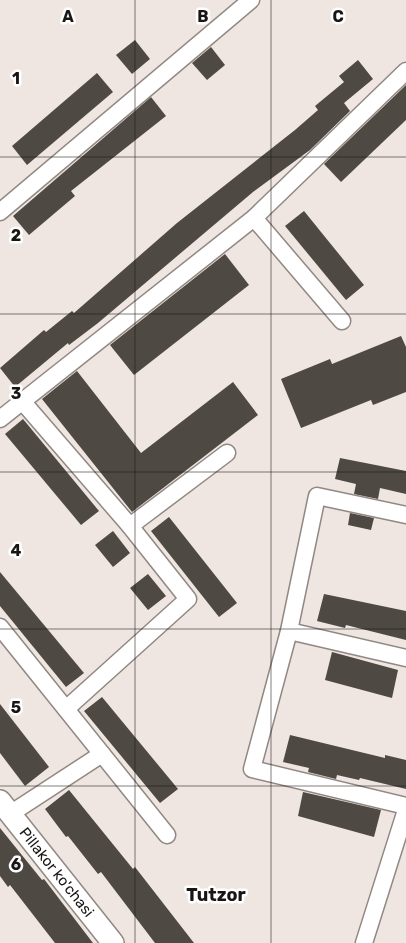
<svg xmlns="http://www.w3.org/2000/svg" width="406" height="943" font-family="Rubik,sans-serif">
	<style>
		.building { fill: #4e4943 }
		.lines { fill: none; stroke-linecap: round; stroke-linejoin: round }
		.minor-casing { stroke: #918884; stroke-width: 19 }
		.tertiary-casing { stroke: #918884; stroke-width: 24 }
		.minor { stroke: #fff; stroke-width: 16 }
		.tertiary { stroke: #fff; stroke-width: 21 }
		.grid { fill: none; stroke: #191514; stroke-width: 1; stroke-opacity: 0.55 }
		.labels { text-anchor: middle; stroke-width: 5; stroke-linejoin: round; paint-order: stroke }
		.street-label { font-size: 15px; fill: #191514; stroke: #fff }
		.quarter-label { font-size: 18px; font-weight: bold; fill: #191514; stroke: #fff }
		.grid-label { font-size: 16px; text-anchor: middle; font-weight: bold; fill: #191514; stroke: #fff; stroke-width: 5; stroke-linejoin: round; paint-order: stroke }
	</style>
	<rect width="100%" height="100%" fill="#efe5e1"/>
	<g class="building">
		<path d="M135,40L150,59L132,74L116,55Z"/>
		<path d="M211,47L225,65L207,80L192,63Z"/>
		<path d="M358,60L373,79L344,103L350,111L310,150L253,192L98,323L69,345L68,343L15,387L0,368L44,330L46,332L72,311L74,313L177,223L295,130L318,110L315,106L344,82L339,76Z"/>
		<path d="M97,73L113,92L27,165L12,146Z"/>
		<path d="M406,85V120L341,182L324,164Z"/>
		<path d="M151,97L166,116L71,191L75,196L29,235L13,216Z"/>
		<path d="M304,211L364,285L346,300L285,226Z"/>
		<path d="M225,254L249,285L134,375L110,345Z"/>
		<path d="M401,336L406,347V392L373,405L371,400L301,428L281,379L330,359L332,364Z"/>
		<path d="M77,371L141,453L233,382L258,415L132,512L42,399Z"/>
		<path d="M23,419L99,511L81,525L5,434Z"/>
		<path d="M340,458L406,471V494L380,488L378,499L354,494L356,484L335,479Z"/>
		<path d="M350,513L374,518L371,530L348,525Z"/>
		<path d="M169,517L237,603L219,617L151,531Z"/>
		<path d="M113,531L130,553L113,567L95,545Z"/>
		<path d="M0,572L84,673L66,687L0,606Z"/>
		<path d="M148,574L166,596L148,610L130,588Z"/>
		<path d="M324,594L406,611V640L346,625L345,628L317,621Z"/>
		<path d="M332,652L398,670L392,698L325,680Z"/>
		<path d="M102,697L178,789L160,803L84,711Z"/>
		<path d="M0,704L49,767L25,786L0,753Z"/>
		<path d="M290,735L385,758V755L406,760V789L360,778L359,780L337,775L336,779L308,772L309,768L283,762Z"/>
		<path d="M69,790L133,869L135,867L194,943H155L101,872L98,874L68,836L66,837L45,809Z"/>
		<path d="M303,792L381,810L374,837L298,816Z"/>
		<path d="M0,828L42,880L44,879L93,943H55L10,885L8,887L0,876Z"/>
	</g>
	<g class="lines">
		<g class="minor-casing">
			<g id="minor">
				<path d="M0,212L251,0"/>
				<path d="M254,218L342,321"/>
				<path d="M22,401L130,526L188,599L66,709"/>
				<path d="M0,419L254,218L406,71"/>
				<path d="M406,515L317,496L289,631L252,769L406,806"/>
				<path d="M130,526L227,453"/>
				<path d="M0,627L167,835"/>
				<path d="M289,631L406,658"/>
				<path d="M10,814L102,754"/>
				<path d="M364,943L406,810"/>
			</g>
		</g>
		<g class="tertiary-casing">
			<g id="tertiary">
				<path id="s1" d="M0,801L113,943"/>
			</g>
		</g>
		<use href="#minor" class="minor"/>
		<use href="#tertiary" class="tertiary"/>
	</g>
	<path class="grid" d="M135,0V943M271,0V943M0,157H406M0,314H406M0,472H406M0,629H406M0,786H406"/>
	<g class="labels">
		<g class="street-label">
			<text dy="5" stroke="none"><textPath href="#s1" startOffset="91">Pillakor ko'chasi</textPath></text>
		</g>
		<g class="quarter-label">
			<text x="216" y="901">Tutzor</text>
		</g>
	</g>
	<g class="grid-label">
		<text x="68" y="22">A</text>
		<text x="203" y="22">B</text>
		<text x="338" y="22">C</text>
		<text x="16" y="84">1</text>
		<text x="16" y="241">2</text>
		<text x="16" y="399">3</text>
		<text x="16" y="556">4</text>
		<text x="16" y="713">5</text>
		<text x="16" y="870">6</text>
	</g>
</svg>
